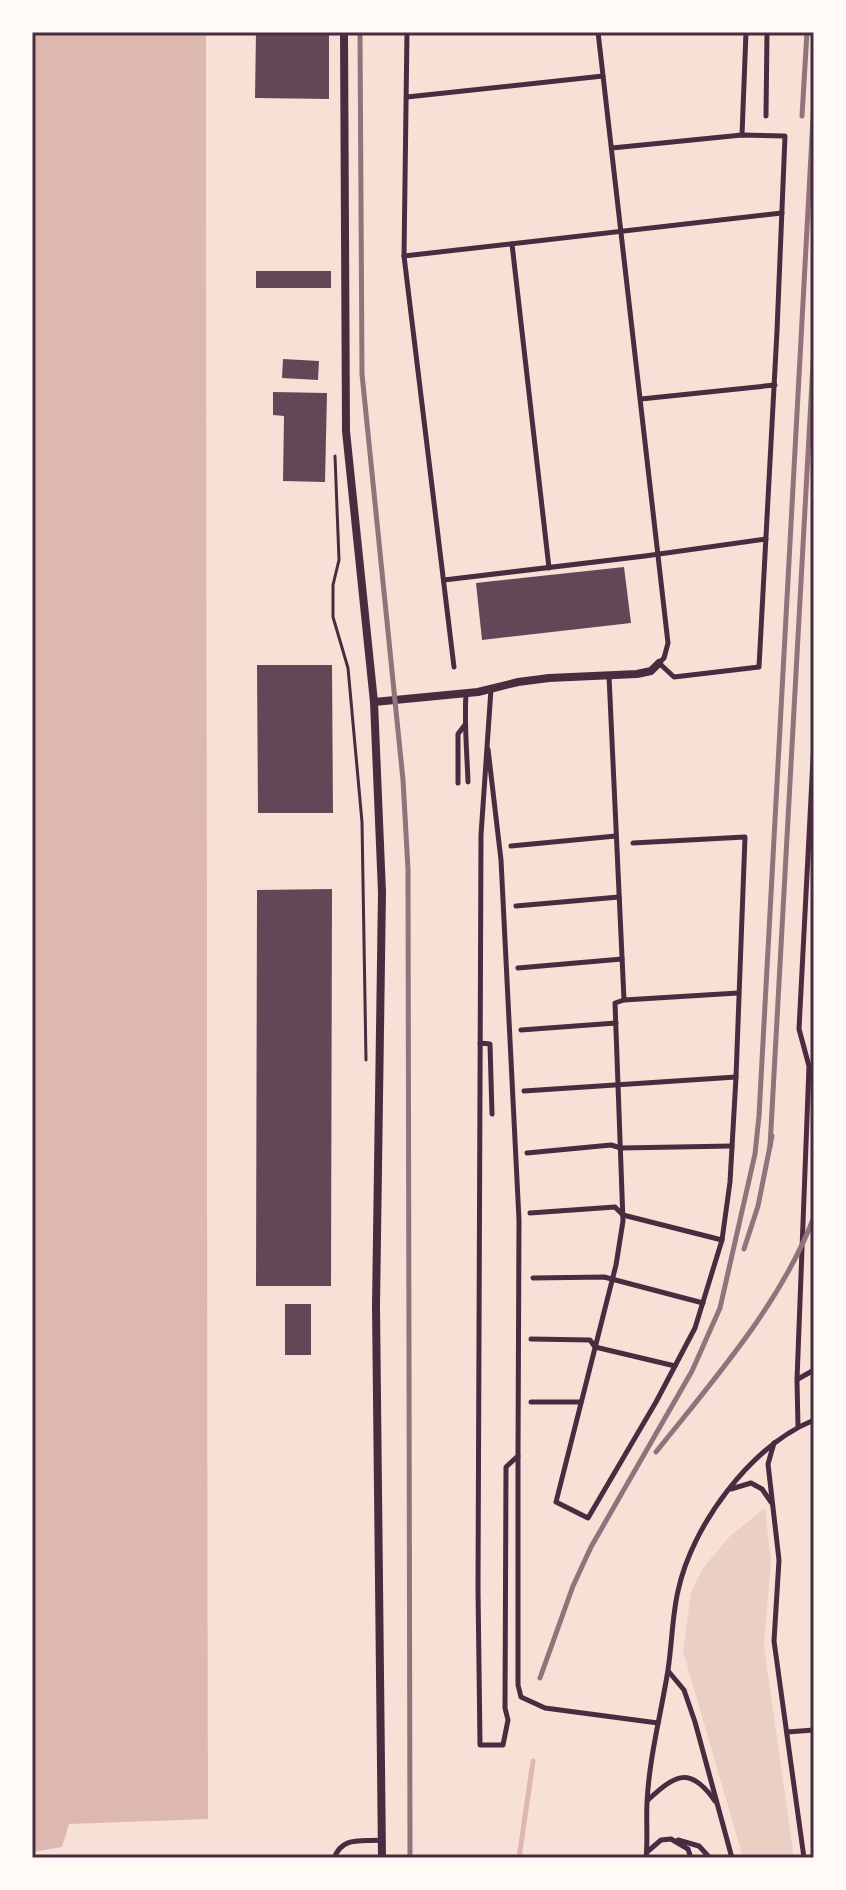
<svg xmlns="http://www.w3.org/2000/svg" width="846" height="1890" font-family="'Titillium Web',sans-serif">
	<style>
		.green { fill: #ebcfc5 }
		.water { fill: #dcb8b0 }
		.pier { fill: #f7e1d7 }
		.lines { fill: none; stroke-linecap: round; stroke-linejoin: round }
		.stream { stroke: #dcb8b0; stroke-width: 5 }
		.building { fill: #644757 }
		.path { stroke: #4a2c40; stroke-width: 3 }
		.service { stroke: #4a2c40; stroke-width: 5 }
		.minor { stroke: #4a2c40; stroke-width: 8 }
		.rail { stroke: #8f747c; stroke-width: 5 }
		.neatline { fill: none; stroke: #4a2c40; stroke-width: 3 }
	</style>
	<rect width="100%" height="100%" fill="#f7e1d7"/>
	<path class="green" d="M765,1508L771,1562L764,1646L794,1858H743L683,1651L691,1592L703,1568L730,1536Z"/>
	<path class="water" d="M32,32H206L208,1819L69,1824L62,1847L32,1852Z"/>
	<path class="pier" d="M206,32H210L212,1819H208Z"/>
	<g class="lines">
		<path class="stream" d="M519,1858L533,1761"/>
	</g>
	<g class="building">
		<path d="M256,32H329V99L255,98Z"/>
		<rect x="256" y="271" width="75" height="17"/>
		<path d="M283,359L319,361L318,380L282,378Z"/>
		<path d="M273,392L327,393L325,482L283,481L284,416L273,415Z"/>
		<path d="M624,567L631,623L482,640L476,583Z"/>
		<path d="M257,665H332L333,813H258Z"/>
		<path d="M332,889L331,1286H256L257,890Z"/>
		<rect x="285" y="1304" width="26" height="51"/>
	</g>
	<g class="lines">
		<path class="path" d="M335,456L339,560L333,585V617L348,668L362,822L366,1060"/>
		<g class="service">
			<path d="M407,32L404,256L454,667"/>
			<path d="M598,32L668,643L664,658L659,663L674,677L759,667L777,331L785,136L742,135L612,148"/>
			<path d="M407,97L603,76"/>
			<path d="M766,116L767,32"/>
			<path d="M742,135L746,32"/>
			<path d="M512,244L549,568"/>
			<path d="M404,256L782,213"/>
			<path d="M641,399L775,385"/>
			<path d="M444,580L645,556L766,539"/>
			<path d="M609,676L624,1000L738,993"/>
			<path d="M466,693C464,723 467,752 468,782"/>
			<path d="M488,749L501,860L519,1220L518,1456L506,1467L505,1708L508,1720L503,1745H480L478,1588L481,835L491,689"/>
			<path d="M458,783V734L464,726"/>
			<path d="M511,846L616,836"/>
			<path d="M516,906L619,897"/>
			<path d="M518,968L622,959"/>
			<path d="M624,1000L615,1003L623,1221L616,1265L556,1502L588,1518L656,1402L695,1328L722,1240L730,1182L736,1077L745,837L633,843"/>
			<path d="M521,1030L616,1023"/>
			<path d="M480,1043L490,1044L492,1114"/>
			<path d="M524,1091L736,1077"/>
			<path d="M527,1153L611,1145L621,1148L732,1146"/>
			<path d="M530,1213L615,1207L623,1215L722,1240"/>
			<path d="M533,1278L604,1277L703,1303"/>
			<path d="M531,1339L590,1340L595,1347L675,1366"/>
			<path d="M798,1379L814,1370"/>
			<path d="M531,1402H581"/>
			<path d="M798,1427L797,1380L809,1066L799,1029L814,740"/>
			<path d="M774,1443L768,1464L779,1560L774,1641L804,1858"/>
			<path d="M518,1456V1685L521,1697L545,1708L658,1723"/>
			<path d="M731,1489L751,1483L762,1489L771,1502"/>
			<path d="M669,1672L684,1690L695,1722L732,1858"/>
			<path d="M787,1732L814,1730"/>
			<path d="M648,1800C675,1775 690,1765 715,1801"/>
			<path d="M678,1840L699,1846L710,1858"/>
			<path d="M647,1852L661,1840L671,1839L688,1849L691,1858"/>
			<path d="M334,1858C343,1836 360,1842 381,1840"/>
			<path d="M646,1858C648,1840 646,1821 647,1803C649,1758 661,1714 668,1670C672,1644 672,1617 678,1591C692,1525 751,1446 814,1420"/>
		</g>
		<g class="minor">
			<path d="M344,32L346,431L374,702L382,892L376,1306L382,1858"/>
			<path d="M374,702L478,692L518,682L549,678L637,674L651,671L659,663"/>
		</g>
		<g class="rail">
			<path d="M360,32L362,374L403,780L408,869L410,1858"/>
			<path d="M802,116L807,32"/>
			<path d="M770,1147L814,345"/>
			<path d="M744,1249L758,1206L772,1136"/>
			<path d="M656,1452C714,1379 780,1305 814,1217"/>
			<path d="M540,1678L573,1586L591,1547L692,1371L720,1308L755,1154L759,1116L814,99"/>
		</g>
	</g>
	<rect width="846" height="1890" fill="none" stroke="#fffaf5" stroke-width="68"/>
	<rect x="34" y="34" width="778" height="1822" class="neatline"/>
</svg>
